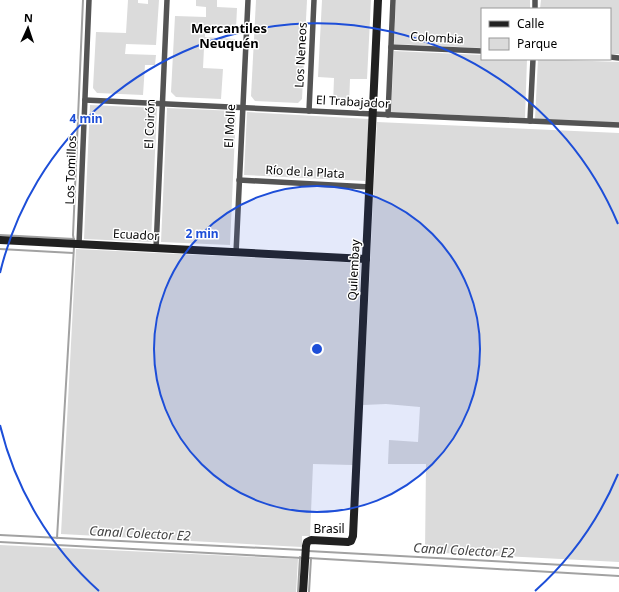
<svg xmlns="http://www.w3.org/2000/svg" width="619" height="592" font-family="'Noto Sans',sans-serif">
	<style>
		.green { fill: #dbdbdb }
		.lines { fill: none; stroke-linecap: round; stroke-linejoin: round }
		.stream { stroke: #a2a2a2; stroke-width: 2 }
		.street { stroke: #545454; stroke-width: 5.5 }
		.secondary { stroke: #212121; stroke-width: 8 }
		.ring { fill: none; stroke: #1d4ed8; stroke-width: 2 }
		.labels { text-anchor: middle; stroke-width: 3; stroke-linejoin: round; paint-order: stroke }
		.street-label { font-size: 12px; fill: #000; stroke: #fff }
		.neighbourhood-label { font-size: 13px; font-weight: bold; fill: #000; stroke: #fff }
		.water-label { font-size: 13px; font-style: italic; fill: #434343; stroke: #fff }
		.centre { fill: #1d4ed8; stroke: #fff; stroke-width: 2 }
		.ring-label { font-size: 12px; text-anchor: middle; font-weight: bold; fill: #1d4ed8; stroke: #fff; stroke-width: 3; stroke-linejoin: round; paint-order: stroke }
	</style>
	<rect width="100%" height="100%" fill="#fff"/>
	<g class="green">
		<path d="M128,0H138V3L148,4V0H159L156,45L126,44L125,54L156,55L155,65H145L143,95L97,93L93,88L96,32L126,33Z"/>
		<path d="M196,0H217V7L237,8L236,29L205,28V37L235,39V49L204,48L203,68L223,69L221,99L176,97L171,92L175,16L206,17V7L196,6Z"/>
		<path d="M256,0H307L302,99L298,103L255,101L251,96Z"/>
		<path d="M322,0H371L367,79H350L349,106L333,105L334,78L318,77Z"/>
		<path d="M396,0H530V9H482V48L394,44Z"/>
		<path d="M541,0H619V54H610V9H540Z"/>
		<path d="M394,51L482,55V59H527L525,118L391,112Z"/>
		<path d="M538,59L619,62V123L535,119Z"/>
		<path d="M90,105L157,108L151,242L84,239Z"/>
		<path d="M167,108L236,111L230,245L161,242Z"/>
		<path d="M247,112L369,119L365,181L244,175Z"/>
		<path d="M377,122L619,133V562L425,552L426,464H388L389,440L418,442L420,407L386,404L363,405Z"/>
		<path d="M76,249L361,263L353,465L313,464L310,536H302V547L61,534Z"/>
		<path d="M0,545L298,559L296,592H0Z"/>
	</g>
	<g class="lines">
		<g class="stream">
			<path d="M0,235L74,239"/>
			<path d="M74,241L73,235L83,0"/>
			<path d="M0,249L73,253"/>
			<path d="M0,535L303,550"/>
			<path d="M57,538L74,247"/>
			<path d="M0,542L302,558"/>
			<path d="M308,551L619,568"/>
			<path d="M308,558L619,576"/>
			<path d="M298,592L300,557"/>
			<path d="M309,592L311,558"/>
		</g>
		<g class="street">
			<path d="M535,9V0"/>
			<path d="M391,47L482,51"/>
			<path d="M610,57L619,58"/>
			<path d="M85,100L373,114L619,125"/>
			<path d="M309,111L314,0"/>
			<path d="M388,115L393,0"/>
			<path d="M530,121L533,59"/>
			<path d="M239,180L370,187"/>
			<path d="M79,244L89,0"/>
			<path d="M156,249L167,0"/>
			<path d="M236,253L248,0"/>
		</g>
		<g class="secondary">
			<path d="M0,240L366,259"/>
			<path d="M303,592L306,546L307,542L311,540L348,542L351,541L353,536L378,0"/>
		</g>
	</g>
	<circle cx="317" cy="349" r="163" fill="#1d4ed8" fill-opacity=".12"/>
	<g class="ring">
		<circle cx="317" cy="349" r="163"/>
		<path d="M618 474A326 326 0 0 1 535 591M99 591A326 326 0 0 1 0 425M0 273A326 326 0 0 1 618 224"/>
	</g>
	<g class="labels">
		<g class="street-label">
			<text transform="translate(437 38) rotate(3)" y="4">Colombia</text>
			<text transform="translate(301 55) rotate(-87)" y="4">Los Neneos</text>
			<text transform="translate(353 102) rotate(3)" y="4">El Trabajador</text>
			<text transform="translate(150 124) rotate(-88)" y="4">El Coirón</text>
			<text transform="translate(230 126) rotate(-87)" y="4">El Molle</text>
			<text transform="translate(71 170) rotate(-88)" y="4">Los Tomillos</text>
			<text transform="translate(305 172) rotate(3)" y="4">Río de la Plata</text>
			<text transform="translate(136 235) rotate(3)" y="4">Ecuador</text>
			<text transform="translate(354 270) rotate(-87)" y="4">Quilembay</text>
			<text x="329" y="533">Brasil</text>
		</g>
		<g class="neighbourhood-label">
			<text x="229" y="33">Mercantiles<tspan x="229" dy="15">Neuquén</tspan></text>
		</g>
		<g class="water-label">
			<text transform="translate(140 533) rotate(3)" y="5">Canal Colector E2</text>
			<text transform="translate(464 550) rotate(3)" y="5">Canal Colector E2</text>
		</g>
	</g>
	<circle cx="317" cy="349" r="6" class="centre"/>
	<g class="ring-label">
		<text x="86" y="123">4 min</text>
		<text x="202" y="238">2 min</text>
	</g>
	<rect x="481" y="8" width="130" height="52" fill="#ffffff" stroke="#999999"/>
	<rect x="489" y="21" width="20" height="6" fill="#212121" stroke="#999999"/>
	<text x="517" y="28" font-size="12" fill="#000000">Calle</text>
	<rect x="489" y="38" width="20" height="12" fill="#dbdbdb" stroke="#999999"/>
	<text x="517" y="48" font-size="12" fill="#000000">Parque</text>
	<g transform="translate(28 28) rotate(3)" stroke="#ffffff" stroke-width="3" paint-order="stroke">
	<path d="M0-3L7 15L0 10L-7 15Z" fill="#000000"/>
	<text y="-6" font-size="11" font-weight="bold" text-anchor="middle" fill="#000000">N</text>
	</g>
</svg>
